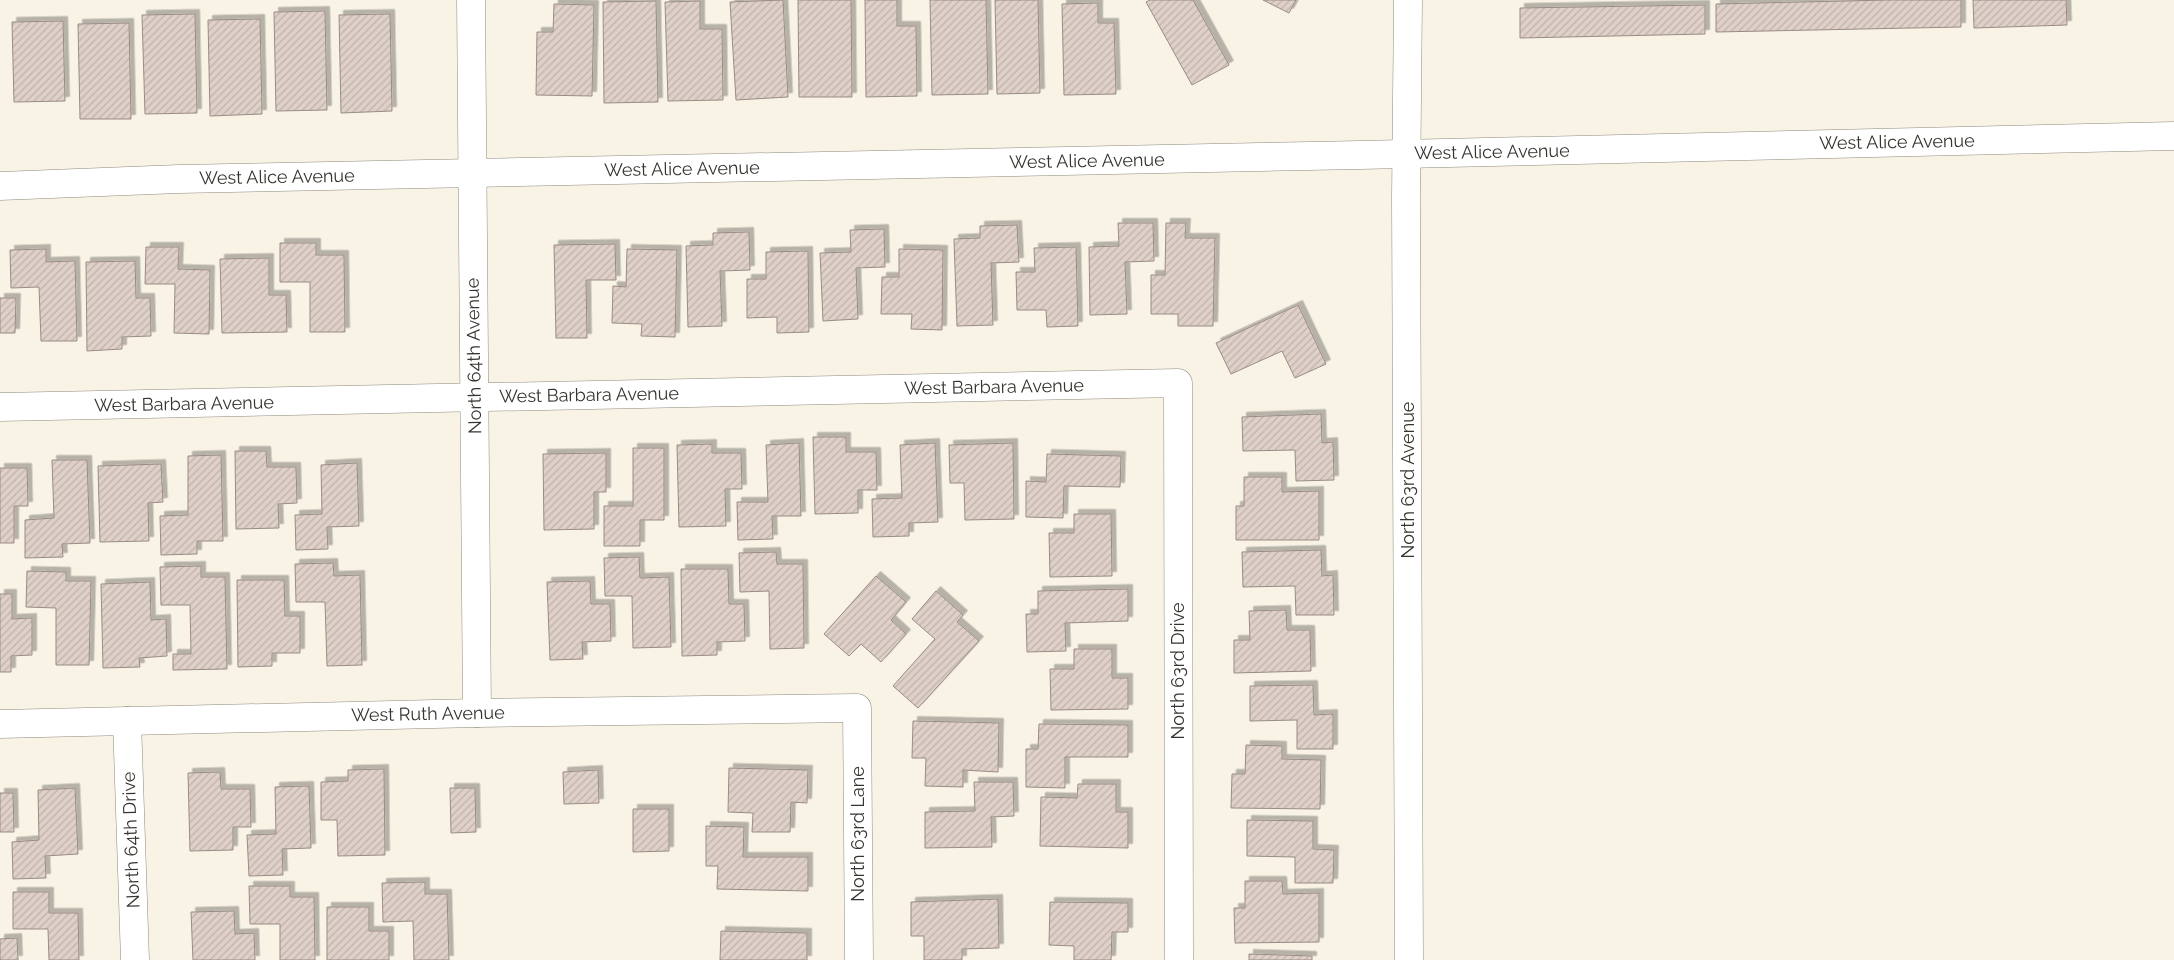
<svg xmlns="http://www.w3.org/2000/svg" width="2174" height="960" font-family="Raleway,sans-serif">
	<style>
		.building { fill: url(#building-hatch); stroke: #998c84; filter: url(#shadow) }
		.lines { fill: none; stroke-linecap: round; stroke-linejoin: round }
		.minor-casing { stroke: #8e8a7d; stroke-width: 29 }
		.minor { stroke: #fff; stroke-width: 28 }
		.labels { text-anchor: middle; stroke-width: 4; stroke-linejoin: round; paint-order: stroke }
		.street-label { font-size: 18px; fill: #35342e; stroke: #fff }
	</style>
	<defs>
		<pattern id="building-hatch" width="6" height="6" patternUnits="userSpaceOnUse" patternTransform="scale(1.25)"><rect width="6" height="6" fill="#dfd0c8"/><path d="M-1 1l2-2M0 6l6-6M5 7l2-2" fill="none" stroke="#c0b3ac"/></pattern>
		<filter id="shadow"><feDropShadow dx="4.5" dy="-4.5" stdDeviation="0" flood-color="#0004"/></filter>
	</defs>
	<rect width="100%" height="100%" fill="#f8f3e5"/>
	<g class="building">
		<path d="M783,0L788,97L736,100L730,2Z"/>
		<path d="M798,0H851L852,97H799Z"/>
		<path d="M865,0H897V26H916L917,96L866,97Z"/>
		<path d="M930,0H986L988,94L932,95Z"/>
		<path d="M995,0H1038L1040,93L997,94Z"/>
		<path d="M1150,0H1193L1229,65L1192,85L1146,2Z"/>
		<path d="M1263,0H1296L1289,13Z"/>
		<path d="M1888,0H1961V27L1716,32V4Z"/>
		<path d="M1973,0H2066L2067,25L1974,28Z"/>
		<path d="M656,1L658,102L604,103L603,2Z"/>
		<path d="M700,1V29H722L723,100L668,101L665,2Z"/>
		<path d="M1098,3V23H1114L1116,94L1064,95L1062,4Z"/>
		<path d="M554,4L594,5L592,96L536,95L537,32H553Z"/>
		<path d="M1705,5V34L1520,38V8Z"/>
		<path d="M325,11L327,110L276,111L274,12Z"/>
		<path d="M195,14L197,113L145,114L142,15Z"/>
		<path d="M390,14L392,111L341,113L339,15Z"/>
		<path d="M260,19L262,114L210,116L208,20Z"/>
		<path d="M63,21L65,101L14,102L12,22Z"/>
		<path d="M129,23L131,119H80L78,24Z"/>
		<path d="M1118,223H1153L1154,261L1125,262L1127,314L1090,315L1089,247L1119,246Z"/>
		<path d="M1166,223H1186L1185,238H1215L1213,326H1178V314H1151V275H1165Z"/>
		<path d="M1017,225L1019,262L991,263L993,325L957,326L954,239L980,238V226Z"/>
		<path d="M884,229L885,267L856,268L858,319L823,321L820,253L851,252L850,230Z"/>
		<path d="M749,232L750,270L720,271L722,326L688,327L686,246L713,245V233Z"/>
		<path d="M280,243H316V255H344L345,332H310V282H280Z"/>
		<path d="M615,244L616,280H586L587,338H556L554,245Z"/>
		<path d="M146,247H179L178,269L210,270L209,334L174,333L175,284H145Z"/>
		<path d="M1076,247L1078,326L1047,327L1046,310H1017L1016,272H1035L1034,248Z"/>
		<path d="M46,249V262L75,261L77,341H41L39,287L11,288L10,250Z"/>
		<path d="M627,249L677,250L675,337L641,336L642,324L612,323L613,286L626,287Z"/>
		<path d="M899,249L943,250L942,330L911,329L912,314H881L882,277H899Z"/>
		<path d="M808,251L809,332L777,333V317L747,318V279H766V252Z"/>
		<path d="M269,258V295H286L287,332L222,333L220,259Z"/>
		<path d="M135,261L136,298H150L151,336L122,337V349L87,351L86,262Z"/>
		<path d="M0,298H16L15,333H0Z"/>
		<path d="M1298,305L1326,364L1295,378L1282,351L1231,374L1216,343Z"/>
		<path d="M1321,414L1322,443L1333,442L1334,480L1296,481L1295,450L1243,451L1242,417Z"/>
		<path d="M813,437H846V452H876L877,490H858V513L815,514Z"/>
		<path d="M799,443L801,516H772L773,539L738,540L737,502H768L766,445Z"/>
		<path d="M935,443L938,522L909,523V536L873,537L872,499L902,498L900,445Z"/>
		<path d="M1013,443L1014,519L965,520L964,483H950L949,445Z"/>
		<path d="M712,444V453H741L742,489H725L726,526L679,527L677,445Z"/>
		<path d="M633,448H664V520H640V546H604V506H633Z"/>
		<path d="M235,451H266L267,467H296L297,503L278,504L279,528L236,529Z"/>
		<path d="M606,453V492H594V529L544,530L543,454Z"/>
		<path d="M1047,454L1121,456L1120,487L1064,486L1063,518L1026,517V481L1046,482Z"/>
		<path d="M221,455L223,541H197V554L161,555L160,516L188,515V456Z"/>
		<path d="M52,460H87L90,543L62,544L63,557L25,558V520L54,518Z"/>
		<path d="M357,463L359,526L327,527L328,549L296,550L295,515L322,514L321,465Z"/>
		<path d="M161,464L163,502L148,503L149,541L100,542L98,466Z"/>
		<path d="M0,468H27L28,506H14V543H0Z"/>
		<path d="M1244,477H1282V492L1319,491V540H1236V506H1244Z"/>
		<path d="M1074,514H1111L1112,576L1050,577L1049,533H1074Z"/>
		<path d="M1321,550L1322,576L1333,575L1334,615H1296L1295,586L1243,587L1242,552Z"/>
		<path d="M776,552L777,564H803L804,648L770,649L769,591L740,592L739,553Z"/>
		<path d="M639,557L640,578L669,577L671,647L633,648L632,596H605L604,558Z"/>
		<path d="M333,563L334,576L360,575L362,665L327,666L325,602H296L295,564Z"/>
		<path d="M201,566V577H225L227,669L173,670V654H191L190,605H161L160,567Z"/>
		<path d="M681,569H728L729,604H744L745,641L717,642V655L682,656Z"/>
		<path d="M27,571L66,572V581H91L89,665H56V608L26,607Z"/>
		<path d="M876,576L906,602L891,620L906,634L881,662L861,644L849,656L824,634Z"/>
		<path d="M237,580H284L285,616H300V653H272V666L238,667Z"/>
		<path d="M590,581L591,604H610L611,641L582,642L583,659L550,660L547,582Z"/>
		<path d="M150,582L151,620L166,619L167,656L139,658L140,667L103,668L101,584Z"/>
		<path d="M1128,589V621L1065,623L1066,651L1027,652L1026,614H1038V591Z"/>
		<path d="M936,591L963,615L957,622L979,641L918,708L893,686L935,639L912,619Z"/>
		<path d="M0,594H12V619L32,618V655L11,656V672H0Z"/>
		<path d="M1286,610L1287,630H1310L1311,671L1234,673V640H1250L1249,611Z"/>
		<path d="M1074,649H1112V678H1128V709L1051,710L1050,669H1074Z"/>
		<path d="M1313,685L1314,715L1333,714V749H1297V720L1250,721V686Z"/>
		<path d="M913,721L999,723L998,772L963,770V787L925,786L926,758H912Z"/>
		<path d="M1039,724L1128,725V757H1065V788L1026,787V749H1038Z"/>
		<path d="M1246,745L1282,746V759L1321,760L1320,809L1231,808L1232,774H1245Z"/>
		<path d="M729,768L808,770L807,803L791,802L790,832H752L753,813L728,812Z"/>
		<path d="M384,769L385,855L338,856L337,820H321V782L348,781V770Z"/>
		<path d="M598,770L599,803L564,804L563,772Z"/>
		<path d="M220,772L221,789H250L251,827H233V850L190,851L188,773Z"/>
		<path d="M974,782H1013L1014,816L991,817L992,847L925,848V812L975,811Z"/>
		<path d="M1078,784H1116V812H1128V848L1040,846L1041,797L1077,798Z"/>
		<path d="M309,786L311,848L282,849L283,875L249,876L247,835L276,834L275,787Z"/>
		<path d="M75,788L78,854L45,856L46,878L13,879L12,842L39,840L38,790Z"/>
		<path d="M450,788H475L476,832L451,833Z"/>
		<path d="M0,793H13L14,832H0Z"/>
		<path d="M633,809H669V851L633,852Z"/>
		<path d="M1247,820L1313,821V849L1334,850L1333,883H1295V857L1247,856Z"/>
		<path d="M706,826L744,827L743,857H808V891L717,889L718,866H706Z"/>
		<path d="M1245,881H1282L1283,894L1319,893V942L1235,943L1234,908H1245Z"/>
		<path d="M425,882V894H447L449,960H414L413,921L383,922L382,883Z"/>
		<path d="M249,886H290V897H314L315,960H280V924H250Z"/>
		<path d="M13,892H49V913H78L79,960H49L48,929H13Z"/>
		<path d="M998,899L999,948L962,949V960H924V936H911V902Z"/>
		<path d="M1050,902L1128,903V932H1112L1111,960H1074V946L1049,945Z"/>
		<path d="M327,907H369V931H389V960H327Z"/>
		<path d="M234,911L235,934L254,933L255,960H193L191,912Z"/>
		<path d="M721,931L807,933V960H720Z"/>
		<path d="M17,938L18,960H0V939Z"/>
		<path d="M1249,954L1312,956V960H1249Z"/>
	</g>
	<g class="lines">
		<g class="minor-casing">
			<g id="minor">
				<path d="M471,0L477,713"/>
				<path d="M1408,0L1406,198L1409,960"/>
				<path d="M0,186L179,179L1360,155L2174,136"/>
				<path d="M0,407L1178,383L1179,960"/>
				<path d="M127,721L135,960"/>
				<path d="M0,724L477,713L857,708L859,960"/>
			</g>
		</g>
		<use href="#minor" class="minor"/>
	</g>
	<g class="labels">
		<g class="street-label">
			<text transform="translate(1897 142) rotate(-1)" y="6">West Alice Avenue</text>
			<text transform="translate(1492 152) rotate(-1)" y="6">West Alice Avenue</text>
			<text transform="translate(1087 161) rotate(-1)" y="6">West Alice Avenue</text>
			<text transform="translate(682 169) rotate(-1)" y="6">West Alice Avenue</text>
			<text transform="translate(277 177) rotate(-1)" y="6">West Alice Avenue</text>
			<text transform="translate(474 356) rotate(-91)" y="6">North 64th Avenue</text>
			<text transform="translate(994 387) rotate(-1)" y="6">West Barbara Avenue</text>
			<text transform="translate(589 395) rotate(-1)" y="6">West Barbara Avenue</text>
			<text transform="translate(184 404) rotate(-1)" y="6">West Barbara Avenue</text>
			<text transform="translate(1408 480) rotate(-90)" y="6">North 63rd Avenue</text>
			<text transform="translate(1178 671) rotate(-90)" y="6">North 63rd Drive</text>
			<text transform="translate(428 714) rotate(-1)" y="6">West Ruth Avenue</text>
			<text transform="translate(858 834) rotate(-90)" y="6">North 63rd Lane</text>
			<text transform="translate(131 840) rotate(-92)" y="6">North 64th Drive</text>
		</g>
	</g>
</svg>
